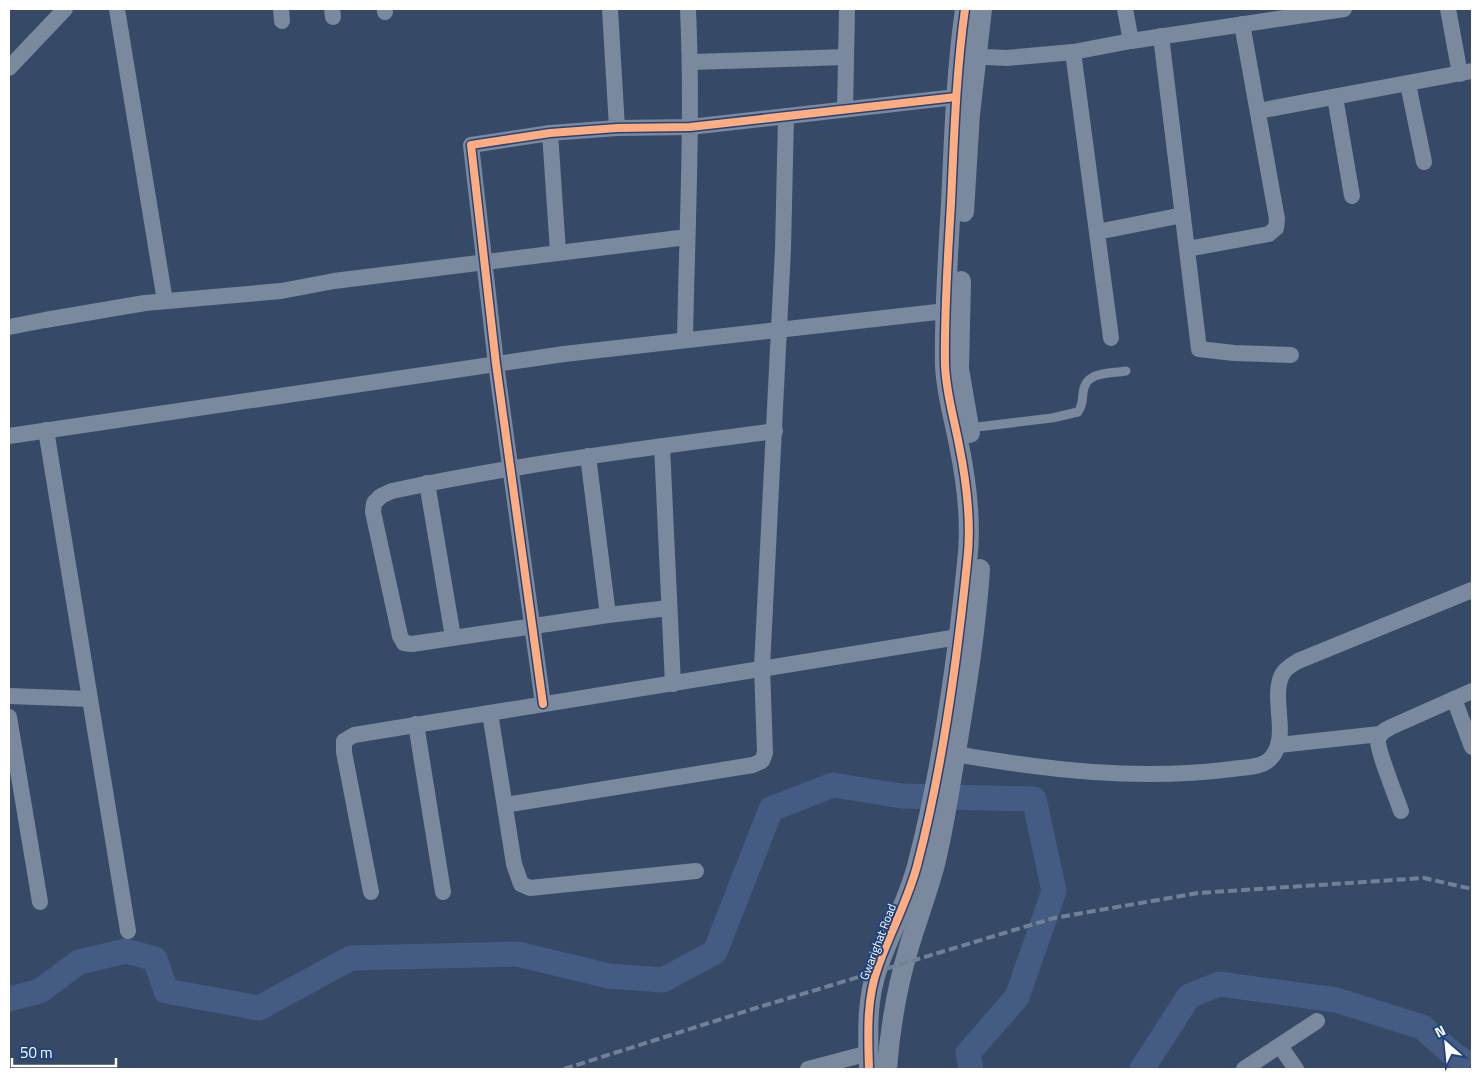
<svg xmlns="http://www.w3.org/2000/svg" width="1481" height="1078" font-family="'Titillium Web',sans-serif">
	<style>
		.lines { fill: none; stroke-linecap: round; stroke-linejoin: round }
		.river { stroke: #445c83; stroke-width: 25 }
		.service { stroke: #7a899d; stroke-width: 9 }
		.minor { stroke: #7a899d; stroke-width: 16 }
		.tertiary { stroke: #7a899d; stroke-width: 20 }
		.rail { stroke: #728095; stroke-width: 4; stroke-dasharray: 9 4; stroke-linecap: butt }
		.cycleway-casing { stroke: #22447a; stroke-width: 11 }
		.cycleway { stroke: #ffac80; stroke-width: 8 }
		.labels { text-anchor: middle; stroke-width: 4; stroke-linejoin: round; paint-order: stroke }
		.street-label { font-size: 12px; fill: #fff; stroke: #22447a }
	</style>
	<rect width="100%" height="100%" fill="#364966"/>
	<g class="lines">
		<g class="river">
			<path d="M9,999L40,991L79,962L126,951L155,959L166,991L259,1008L351,958L517,954L609,976L663,980L715,952L771,809L833,785L901,796L1034,799L1054,891L1017,997L968,1053L971,1069"/>
			<path d="M1142,1069L1189,996L1219,984L1336,1000L1422,1027L1454,1055L1472,1066"/>
		</g>
		<path class="service" d="M969,428L1052,418L1078,412C1083,405 1082,401 1083,393C1085,371 1108,374 1126,371"/>
		<g class="minor">
			<path d="M117,9L165,301"/>
			<path d="M281,9L282,21"/>
			<path d="M332,9L333,17"/>
			<path d="M385,9V12"/>
			<path d="M610,9L617,128"/>
			<path d="M1125,9L1131,41"/>
			<path d="M1448,9L1460,74"/>
			<path d="M1161,36L1199,349L1234,353L1291,355"/>
			<path d="M1073,52L1111,338"/>
			<path d="M966,56L1006,58L1073,52L1131,41L1344,9"/>
			<path d="M691,62L846,57"/>
			<path d="M9,68L65,9"/>
			<path d="M1408,84L1424,162"/>
			<path d="M1335,97L1352,196"/>
			<path d="M845,109L847,9"/>
			<path d="M1258,111L1472,71"/>
			<path d="M550,133L558,252"/>
			<path d="M1097,232L1183,215"/>
			<path d="M1187,249L1269,234L1276,228L1277,219L1242,24"/>
			<path d="M9,327L45,320L145,303L281,291L334,281L687,237"/>
			<path d="M685,339C687,229 693,119 688,9"/>
			<path d="M46,430L128,931"/>
			<path d="M9,436L564,354L946,311"/>
			<path d="M662,446L673,684"/>
			<path d="M588,456L608,615"/>
			<path d="M427,483L453,637"/>
			<path d="M669,608L608,615L412,644L404,643L400,636L373,512L374,503L381,496L392,491C518,464 647,448 775,431"/>
			<path d="M9,696L90,699"/>
			<path d="M1454,699L1472,747"/>
			<path d="M543,704L496,364L471,145L550,133L617,128L690,127L956,97"/>
			<path d="M490,713L514,864L521,884L530,888L696,871"/>
			<path d="M9,717L40,902"/>
			<path d="M416,724L443,892"/>
			<path d="M1279,745L1380,734"/>
			<path d="M955,754C1047,770 1139,781 1232,769C1245,767 1262,768 1271,758C1291,736 1269,697 1283,673C1286,668 1293,664 1298,661L1472,590"/>
			<path d="M505,805L753,765L762,761L765,753L762,667L783,249L786,116"/>
			<path d="M1401,811C1397,799 1377,750 1378,740C1379,733 1385,730 1391,727L1472,691"/>
			<path d="M371,892L344,752V741L354,735L958,637"/>
			<path d="M1280,1046L1296,1069"/>
			<path d="M808,1069L869,1053"/>
			<path d="M1244,1069L1317,1021"/>
		</g>
		<g class="tertiary">
			<path d="M964,212L970,114L982,9"/>
			<path d="M961,281L959,369L970,433"/>
			<path d="M869,1069C868,1035 866,1000 878,967C890,932 909,899 918,862C943,766 957,661 967,563C972,523 967,484 959,445C954,418 946,393 945,365C944,311 948,257 951,203C954,138 956,73 965,9"/>
			<path d="M887,1069C890,1028 897,987 909,947C917,920 927,894 934,868C944,830 949,790 956,752C966,691 976,630 980,569"/>
		</g>
		<path class="rail" d="M564,1069L756,1008L1054,918L1198,893L1424,878L1472,889"/>
		<g class="cycleway-casing">
			<g id="cycleway">
				<path d="M543,704L496,364L471,145L550,133L617,128L690,127L956,97"/>
				<path d="M869,1069C868,1035 866,1000 878,967C890,932 909,899 918,862C943,766 957,661 967,563C972,523 967,484 959,445C954,418 946,393 945,365C944,311 948,257 951,203C954,138 956,73 965,9"/>
			</g>
		</g>
		<use href="#cycleway" class="cycleway"/>
	</g>
	<g class="labels">
		<g class="street-label">
			<text transform="translate(878 942) rotate(-69)" y="4">Gwarighat Road</text>
		</g>
	</g>
	<rect width="1481" height="1078" fill="none" stroke="#ffffff" stroke-width="20"/>
	<g transform="translate(1446 1043) rotate(333)" stroke="#22447a" stroke-width="4" paint-order="stroke">
	<path d="M0-4L9 19L0 12L-9 19Z" fill="#ffffff"/>
	<text y="-8" font-size="14" font-weight="bold" text-anchor="middle" fill="#ffffff">N</text>
	</g>
	<path d="M12 1058v8h104v-8" fill="none" stroke="#ffffff" stroke-width="2.5"/>
	<text x="20" y="1058" font-size="15" fill="#ffffff" stroke="#22447a" stroke-width="4" paint-order="stroke">50 m</text>
</svg>
